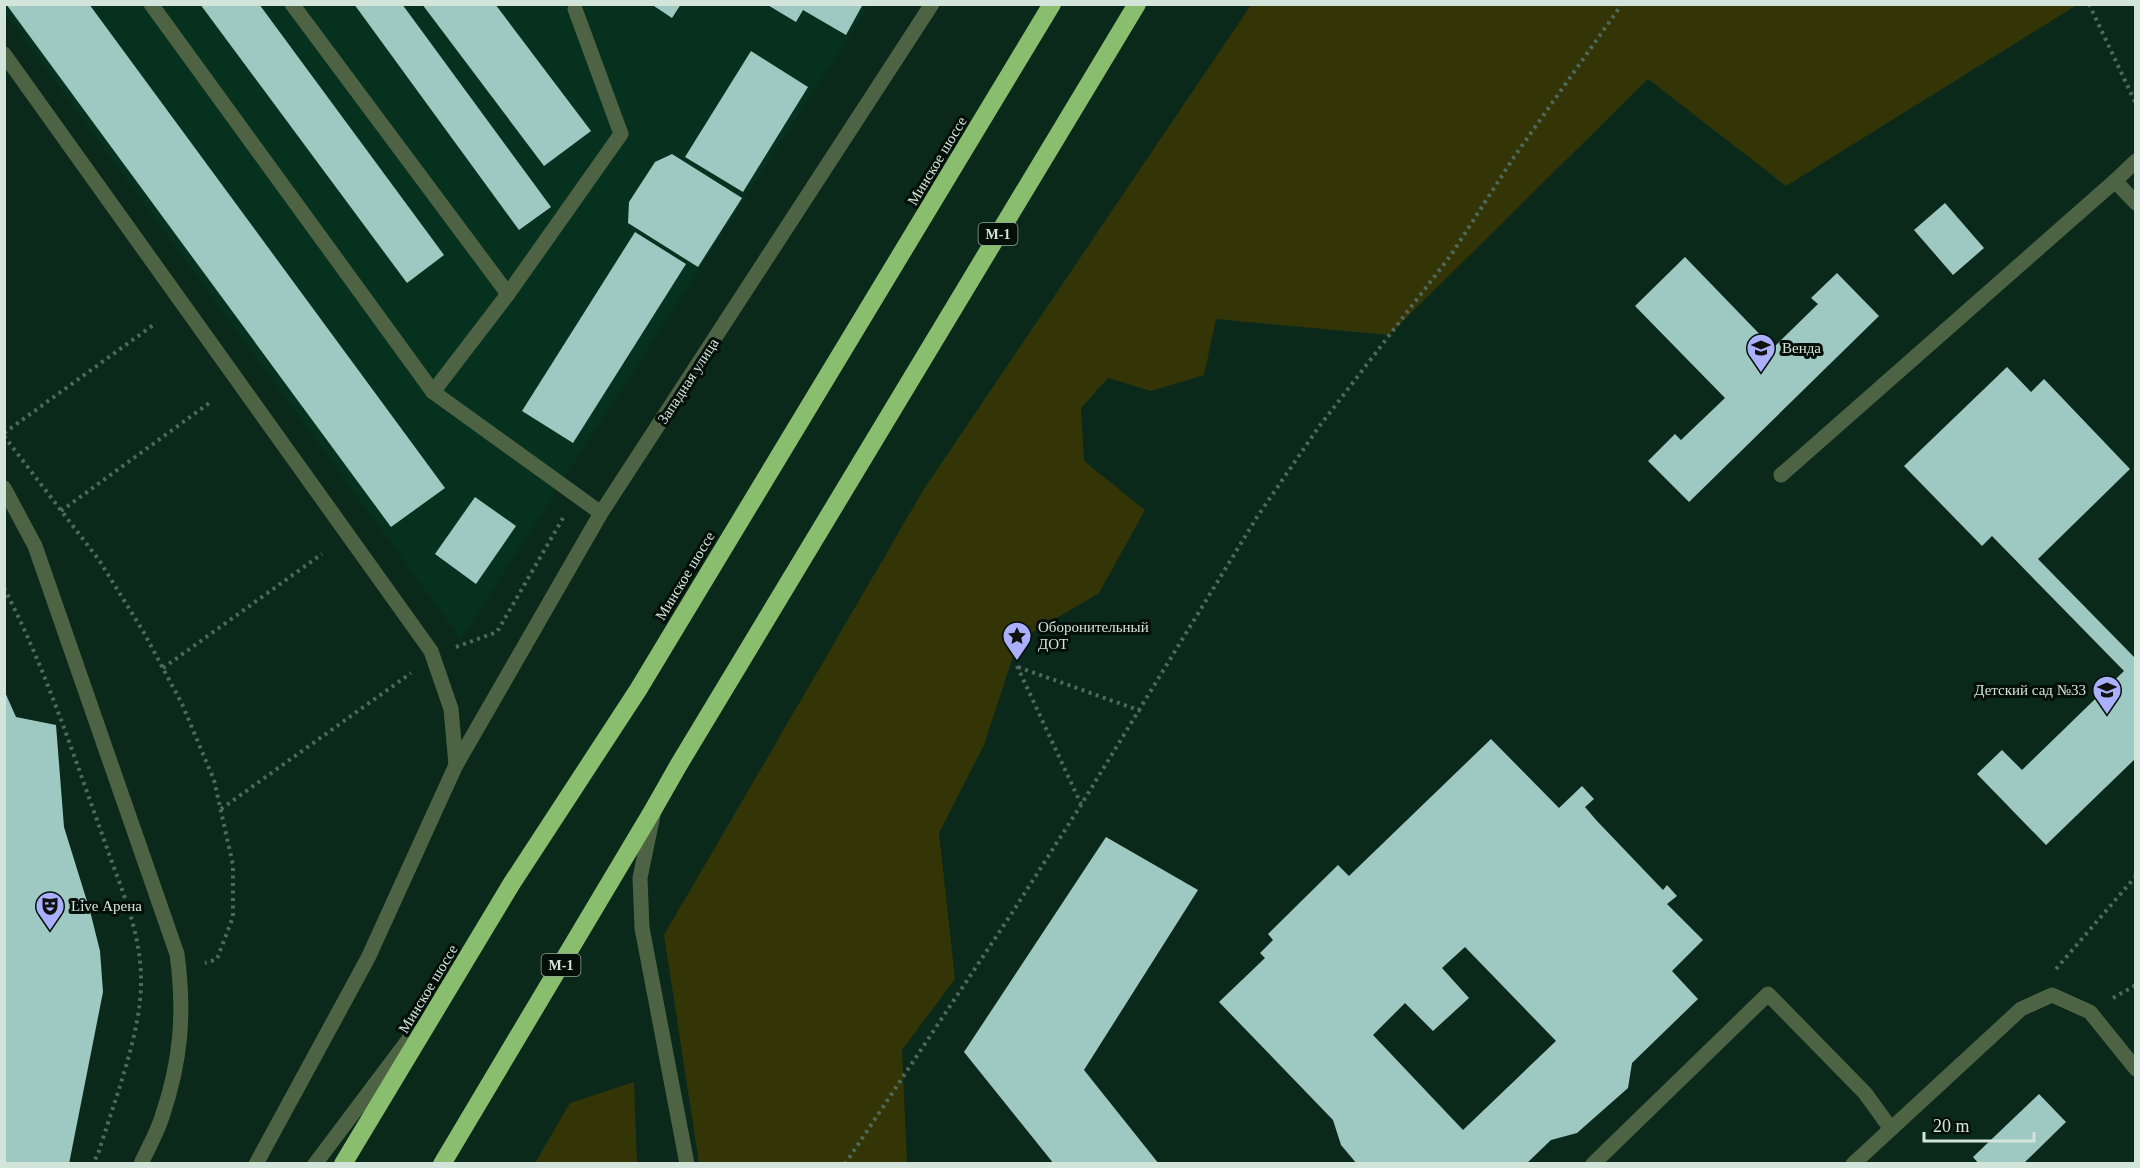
<svg xmlns="http://www.w3.org/2000/svg" width="2140" height="1168" font-family="'Times New Roman',serif">
	<style>
		.built { fill: #07311f }
		.green { fill: #333507 }
		.building { fill: #9ec9c2; fill-rule: evenodd }
		.lines { fill: none; stroke-linecap: round; stroke-linejoin: round }
		.path { stroke: #4f695d; stroke-width: 4; stroke-dasharray: 3 4.5; stroke-linecap: butt }
		.lane { stroke: #4e6344; stroke-width: 15 }
		.street { stroke: #4e6344; stroke-width: 15 }
		.highway { stroke: #88be6d; stroke-width: 18 }
		.labels { text-anchor: middle; stroke-width: 6; stroke-linejoin: round; paint-order: stroke }
		.shield { fill: #040f09; stroke: #95a59c; stroke-width: 1.5 }
		.shield-label { font-size: 14px; font-weight: bold; fill: #d3e5db }
		.street-label { font-size: 15px; fill: #d3e5db; stroke: #040f09 }
		.poi-label { font-size: 15px; fill: #d3e5db; stroke: #040f09; text-anchor: start }
	</style>
	<rect width="100%" height="100%" fill="#0a291b"/>
	<path class="built" d="M4,5H869L461,639L5,12Z"/>
	<g class="green">
		<path d="M1251,5H2077L1786,186L1648,79L1389,335L1216,319L1204,375L1151,391L1108,378L1081,408L1084,461L1145,510L1099,593L1018,641L984,745L939,833L955,979L902,1050L907,1163H699L664,935L924,489Z"/>
		<path d="M634,1082L637,1163H535L570,1103Z"/>
	</g>
	<g class="building">
		<path d="M6,4H89L445,488L391,527Z"/>
		<path d="M200,4H259L444,255L407,283Z"/>
		<path d="M354,4H402L551,207L519,230Z"/>
		<path d="M422,4H495L591,131L544,166Z"/>
		<path d="M651,4H681L672,18Z"/>
		<path d="M766,4H863L846,35L803,10L796,22Z"/>
		<path d="M751,51L808,87L743,192L685,157Z"/>
		<path d="M672,154L742,198L698,267L628,223L629,202L655,162Z"/>
		<path d="M1945,203L1984,248L1953,275L1914,230Z"/>
		<path d="M635,232L686,264L573,443L522,411Z"/>
		<path d="M1685,257L1773,348L1818,304L1811,298L1837,273L1879,316L1689,502L1648,461L1675,434L1681,440L1725,398L1635,306Z"/>
		<path d="M2007,367L2031,392L2044,379L2130,469L2038,559L2136,659V758L2046,845L1977,774L2002,750L2022,770L2124,671L1992,536L1982,546L1904,466Z"/>
		<path d="M475,497L516,526L476,584L435,554Z"/>
		<path d="M4,690L16,717L56,725L64,827L90,911L100,951L103,992L69,1164H4Z"/>
		<path d="M1491,739L1559,808L1582,786L1594,799L1585,807L1597,821L1663,890L1667,885L1677,896L1667,904L1703,940L1672,971L1698,999L1632,1063L1628,1088L1577,1133L1551,1140L1526,1164H1357L1341,1145L1333,1120L1219,1002L1265,958L1260,953L1273,940L1268,934L1338,865L1349,876ZM1465,947L1556,1041L1463,1130L1373,1035L1405,1003L1433,1031L1469,998L1442,968Z"/>
		<path d="M1106,837L1198,890L1084,1070L1159,1164H1054L964,1052Z"/>
		<path d="M2039,1094L2066,1122L2023,1164H1979L1973,1157Z"/>
	</g>
	<g class="lines">
		<g class="path">
			<path d="M2089,4L2136,104"/>
			<path d="M4,433L156,323"/>
			<path d="M4,436L99,560L143,631L182,704L214,780L233,865V917L217,959L205,963"/>
			<path d="M61,511L212,401"/>
			<path d="M4,588C45,667 72,751 102,834C118,882 142,931 141,983C141,1033 114,1102 99,1151L93,1164"/>
			<path d="M456,647L497,632L563,518"/>
			<path d="M1017,666L1081,804"/>
			<path d="M1018,667L1141,711"/>
			<path d="M163,668L322,554"/>
			<path d="M221,809L411,673"/>
			<path d="M2056,969L2136,876"/>
			<path d="M2113,998L2136,985"/>
			<path d="M845,1164L1012,913L1081,805L1257,517L1318,428L1451,255L1514,157L1622,4"/>
		</g>
		<g class="lane">
			<path d="M151,4L433,392L601,513"/>
			<path d="M292,4L508,294"/>
			<path d="M4,54L431,651L451,709L456,765"/>
			<path d="M433,392L508,294L621,134L575,9"/>
			<path d="M1781,475L2115,181L2136,203"/>
			<path d="M4,488L35,546L177,954C185,1013 181,1061 162,1117C157,1133 148,1148 141,1164"/>
			<path d="M653,815L640,878L642,928L687,1164"/>
			<path d="M1593,1164L1768,994L1865,1093L1891,1129"/>
			<path d="M1853,1164L2021,1009L2052,995L2090,1012L2136,1069"/>
		</g>
		<g class="street">
			<path d="M2115,181L2136,161"/>
			<path d="M256,1164L368,958L456,765L601,513L932,4"/>
			<path d="M315,1164L415,1031"/>
		</g>
		<g class="highway">
			<path d="M343,1164L512,883L638,690L1052,4"/>
			<path d="M442,1164L653,810L678,766L1137,4"/>
		</g>
	</g>
	<defs>
		<g id="school-pin" transform="scale(1.5)"><path d="M0 17L-7.5 6A9.5 9.5 0 1 1 7.5 6Z" fill="#aab0fb" stroke="#040f09"/><path d="M0-5L7-2L0 1L-7-2ZM-4 1L0 2.5L4 1V4Q0 6-4 4Z" fill="#111"/></g>
		<g id="sight-pin" transform="scale(1.5)"><path d="M0 17L-7.5 6A9.5 9.5 0 1 1 7.5 6Z" fill="#aab0fb" stroke="#040f09"/><path d="M0-6L1.8-2.2L6-1.7L2.9 1.2L3.7 5.4L0 3.3L-3.7 5.4L-2.9 1.2L-6-1.7L-1.8-2.2Z" fill="#111"/></g>
		<g id="theatre-pin" transform="scale(1.5)"><path d="M0 17L-7.5 6A9.5 9.5 0 1 1 7.5 6Z" fill="#aab0fb" stroke="#040f09"/><path d="M-5-5.5Q0-4 5-5.5V0Q5 5 0 6Q-5 5-5 0ZM-3.3-2.5H-1v1.5H-3.3ZM1-2.5H3.3v1.5H1ZM-2.8 1Q0 5.5 2.8 1Z" fill="#111"/></g>
	</defs>
	<g fill-rule="evenodd">
		<use href="#school-pin" x="1761" y="348"/>
		<use href="#sight-pin" x="1017" y="636"/>
		<use href="#school-pin" x="2107" y="690"/>
		<use href="#theatre-pin" x="50" y="906"/>
	</g>
	<g class="labels">
		<g class="shield">
			<rect x="978.5" y="223" width="39" height="22" rx="4.5"/>
			<rect x="541.5" y="954" width="39" height="22" rx="4.5"/>
		</g>
		<g class="shield-label">
			<text x="998" y="239">М-1</text>
			<text x="561" y="970">М-1</text>
		</g>
		<g class="street-label">
			<text transform="translate(937 161) rotate(-59)" y="5">Минское шоссе</text>
			<text transform="translate(688 381) rotate(-57)" y="5">Западная улица</text>
			<text transform="translate(685 576) rotate(-59)" y="5">Минское шоссе</text>
			<text transform="translate(428 989) rotate(-59)" y="5">Минское шоссе</text>
		</g>
		<g class="poi-label">
			<text x="1782" y="353">Венда</text>
			<text x="1038" y="632">Оборонительный<tspan x="1038" dy="17">ДОТ</tspan></text>
			<text x="2086" y="695" text-anchor="end">Детский сад №33</text>
			<text x="71" y="911">Live Арена</text>
		</g>
	</g>
	<rect width="2140" height="1168" fill="none" stroke="#d3e5db" stroke-width="12"/>
	<path d="M1924 1132v9h110v-9" fill="none" stroke="#d3e5db" stroke-width="3"/>
	<text x="1933" y="1132" font-size="18" fill="#d3e5db" stroke="#040f09" stroke-width="4.5" paint-order="stroke">20 m</text>
</svg>
